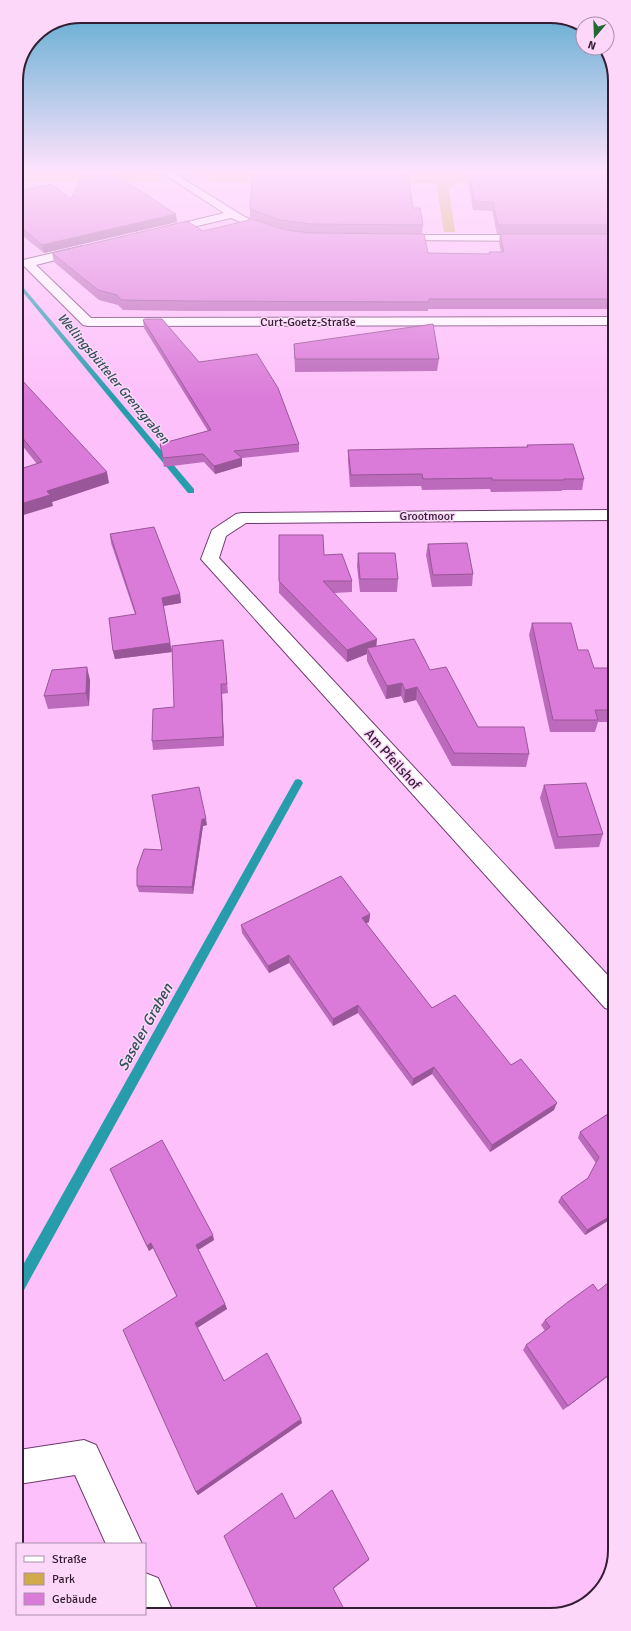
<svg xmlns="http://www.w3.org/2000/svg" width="631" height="1631" font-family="Signika,sans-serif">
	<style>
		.green { fill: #d0ab4a }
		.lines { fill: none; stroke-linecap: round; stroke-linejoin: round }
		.stream { fill: #279dac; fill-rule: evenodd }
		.minor-casing { stroke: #6f3b6d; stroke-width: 2 }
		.minor { fill: #fff; fill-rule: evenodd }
		.wall { fill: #bc6abb }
		.shaded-wall { fill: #995698 }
		.building { fill: #db7bd9; stroke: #995698 }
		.labels { text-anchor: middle; stroke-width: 3; stroke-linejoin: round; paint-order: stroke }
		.far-street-label { font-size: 12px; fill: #341e34; stroke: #fcd7fa }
		.far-water-label { font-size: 13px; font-style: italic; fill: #2f5055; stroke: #fcd7fa }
		.street-label { font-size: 14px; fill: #341e34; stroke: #fcd7fa }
		.water-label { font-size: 15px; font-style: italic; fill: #2f5055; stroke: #fcd7fa }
		.rim { fill: none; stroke: #341e34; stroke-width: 2 }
	</style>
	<rect width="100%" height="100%" fill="#fdc0fa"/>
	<g class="green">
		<path d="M16,170H149L165,182L16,181Z"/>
		<path d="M188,170L612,171V183L459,182L449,189L455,232H444L436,183L211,182Z"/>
	</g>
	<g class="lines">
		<g class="stream">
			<path d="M17,280L194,489V493H188L17,285Z"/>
			<path d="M298,779L301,780L303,783L24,1290L19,1292V1272L295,780Z"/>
		</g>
		<g class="minor-casing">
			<g id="minor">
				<path d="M158,170H169L245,217L277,230L279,232L277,234H269L231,218L163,234L159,233L157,231L159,229L224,213Z"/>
				<path d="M395,235H529L533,236L535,238L533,240L529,241L391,240L389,238L391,236Z"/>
				<path d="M83,246L87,248L89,250L87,252L36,265L91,318L612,317V325L88,326L83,325L21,263L23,260Z"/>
				<path d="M613,510V520L246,523L226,536L219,558L614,982V1011L605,1008L201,559L212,530L236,514L242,513Z"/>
				<path d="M84,1440L96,1445L142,1544H106L75,1475L19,1484V1450Z"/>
				<path d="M145,1573L158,1578L174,1614H137H145Z"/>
			</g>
		</g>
		<use href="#minor" class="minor"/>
	</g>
	<g class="wall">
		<path d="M466,170H612V309H428V311H189L123,310L118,305L99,300L54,262L52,253L203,231L285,230L308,233L281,229L258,221L250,217V208H413L423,225L422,234L428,253L489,254V252H501L499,243L500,234H497L492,211L473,210Z"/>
		<path d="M16,192L71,199L177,222L44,253L24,237L16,238Z"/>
		<path d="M143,320L199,362L299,444V452L242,458V466L215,474L204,462L164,467L160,444L208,431L144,328Z"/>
		<path d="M294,344L439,359L437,371L295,372Z"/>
		<path d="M17,374L109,483L52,502L53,506L37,464L17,439Z"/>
		<path d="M527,445L584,479L582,490H562V491L491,492L490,489L422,490L421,486L350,487L348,461V450L527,447Z"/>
		<path d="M110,534L180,594L181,603L163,606L172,652L115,659L113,651L135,614L111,543Z"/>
		<path d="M428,544L473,574L472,586L432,587L426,555Z"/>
		<path d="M358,553L398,579L397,592H360L357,566Z"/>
		<path d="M324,555L352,581V592L334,593L377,647L430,670L478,727L529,754L526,767L452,766L416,700L404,703L401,696L386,699L367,661V654L347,662L279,593V581Z"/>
		<path d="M532,623L578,650L594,668H613V722H598L595,732H550L529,635Z"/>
		<path d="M223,640L228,693L222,694L224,746L153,750L152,741L174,707Z"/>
		<path d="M90,680L89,706L48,709L44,696Z"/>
		<path d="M544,785L603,834L599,847L555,849L540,798Z"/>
		<path d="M152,795L207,825L203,826L193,894L139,892L137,886L162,850Z"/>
		<path d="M370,914L369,922L366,923L432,1008L511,1065L554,1110L490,1152L432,1074L412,1086L358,1013L333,1026L289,963L269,973L242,933L241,925Z"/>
		<path d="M614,1110V1217L585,1235L558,1202L561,1197L588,1178L596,1163L578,1138L580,1132Z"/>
		<path d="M110,1169L214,1240L198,1250L225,1304L227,1309L197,1328L224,1381L302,1423L198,1495L196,1492L177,1297L153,1248L149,1251Z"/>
		<path d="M545,1320L615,1371L563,1410L523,1350L526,1345L545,1331L541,1325Z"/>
	</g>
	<g class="shaded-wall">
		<path d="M176,214L177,222L44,253L42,245Z"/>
		<path d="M22,228L24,237L16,238V229Z"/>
		<path d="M242,458V466L215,474L214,466Z"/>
		<path d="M107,472L109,483L52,502L53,506L17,517V505L47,491Z"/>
		<path d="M180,594L181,603L163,606L162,598Z"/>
		<path d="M377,639L376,651L367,648V654L347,662V650Z"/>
		<path d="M170,643L172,652L115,659L113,651Z"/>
		<path d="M87,667L90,680L89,706L86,693Z"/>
		<path d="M402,683L401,696L386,699L387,686Z"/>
		<path d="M221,684L222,694L224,746L223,737Z"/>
		<path d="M417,687L416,700L404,703L405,690Z"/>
		<path d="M202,819H206L207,825L203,826L193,894L192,887Z"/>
		<path d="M370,914L369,922L361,926L362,918Z"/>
		<path d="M289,955V963L269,973L268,966Z"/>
		<path d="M358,1005V1013L333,1026V1019Z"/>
		<path d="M434,1067L432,1074L412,1086L413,1079Z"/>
		<path d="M557,1103L554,1110L490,1152L492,1145Z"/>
		<path d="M614,1214V1217L585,1235L587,1230Z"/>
		<path d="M213,1235L214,1240L198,1250L196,1245Z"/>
		<path d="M151,1243L153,1248L149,1251L147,1246Z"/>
		<path d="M225,1304L227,1309L197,1328L195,1323Z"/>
		<path d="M615,1370V1371L563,1410L568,1406Z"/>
		<path d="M301,1419L302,1423L198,1495L196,1492Z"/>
		<path d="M369,1559V1560L333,1589V1588Z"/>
	</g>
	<g class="building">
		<path d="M108,170L176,214L42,245L22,228L16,229V192L51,184L71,199L83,175Z"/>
		<path d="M253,170H407L413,208H420L423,225L311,224L281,220L258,212L250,208Z"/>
		<path d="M469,170H612V225H498L493,202L474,201Z"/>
		<path d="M249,218L285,230L311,233L424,234L428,253L490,254L489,252H504L500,234H612V299H429V302L188,301L121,300L117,295L98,290L52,253L187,221L203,231L249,220Z"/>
		<path d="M145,319H162L199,362L257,354L278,388L299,444L234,451L242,458L214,466L203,454L163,458L160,444L211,430L143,320Z"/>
		<path d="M433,324L439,359H295L294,344Z"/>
		<path d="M17,374L19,377L107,472L47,491L50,495L17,505V470L42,462L17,431Z"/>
		<path d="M573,444L584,479H564V480H492V478L423,479L422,474L351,475L348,450L528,447L527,445Z"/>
		<path d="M154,527L180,594L162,598L170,643L113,651L109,618L136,614L110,534Z"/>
		<path d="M279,535H323L324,555L342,554L352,581H323L377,639L347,650L279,581Z"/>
		<path d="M467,543L473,574L433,575L428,544Z"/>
		<path d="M358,553H395L398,579H360Z"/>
		<path d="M532,623H571L578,650H588L594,668H613V710H595L598,720H553Z"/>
		<path d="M414,639L430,670L446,667L478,727H524L529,754L454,753L417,687L405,690L402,683L387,686L367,648Z"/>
		<path d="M223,640L227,684H221L223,737L152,741L153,709L174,707L172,646Z"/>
		<path d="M87,667L86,693L44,696L52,670Z"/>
		<path d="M586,783L603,834L558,837L544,785Z"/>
		<path d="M199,787L206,819H202L192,887L137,886V869L144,849L162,850L152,795Z"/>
		<path d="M341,876L370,914L362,918L432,1008L455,995L511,1065L521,1059L557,1103L492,1145L434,1067L413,1079L358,1005L333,1019L289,955L268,966L241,925Z"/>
		<path d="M614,1110V1214L587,1230L561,1197L588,1178L599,1157L580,1132Z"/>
		<path d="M162,1140L213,1235L196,1245L225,1304L195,1323L224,1381L267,1353L301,1419L196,1492L123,1330L177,1296L151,1243L147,1246L110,1169Z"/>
		<path d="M614,1278L615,1370L568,1406L526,1345L550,1327L545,1320L568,1302L593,1284L598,1291Z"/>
		<path d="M332,1490L369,1559L333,1588L346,1613L260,1614L224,1536L282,1493L295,1519Z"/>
	</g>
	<linearGradient id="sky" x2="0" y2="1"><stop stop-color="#5babd0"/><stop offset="0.43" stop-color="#fee3fd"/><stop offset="1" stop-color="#fee3fd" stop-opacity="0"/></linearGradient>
	<rect width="631" height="398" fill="url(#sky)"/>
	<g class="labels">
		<g class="far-street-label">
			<text x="308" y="326">Curt-Goetz-Straße</text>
			<text x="427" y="520">Grootmoor</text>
		</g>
		<g class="far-water-label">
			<text transform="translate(114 378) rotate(50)" y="5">Wellingsbütteler Grenzgraben</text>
		</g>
		<g class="street-label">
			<text transform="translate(393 759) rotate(48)" y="5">Am Pfeilshof</text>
		</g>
		<g class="water-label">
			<text transform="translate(145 1027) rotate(-61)" y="5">Saseler Graben</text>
		</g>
	</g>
	<path d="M0 0H631V1631H0ZM81 23H550A58 58 0 0 1 608 81V1550A58 58 0 0 1 550 1608H81A58 58 0 0 1 23 1550V81A58 58 0 0 1 81 23Z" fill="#fcd7fa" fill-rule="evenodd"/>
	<path class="rim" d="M81 23H550A58 58 0 0 1 608 81V1550A58 58 0 0 1 550 1608H81A58 58 0 0 1 23 1550V81A58 58 0 0 1 81 23Z"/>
	<rect x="16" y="1543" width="130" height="72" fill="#fcd7fa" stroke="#ac8dab"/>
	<rect x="24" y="1556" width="20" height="6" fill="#ffffff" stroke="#ac8dab"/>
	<text x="52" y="1563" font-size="12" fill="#341e34">Straße</text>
	<rect x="24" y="1573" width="20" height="12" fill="#d0ab4a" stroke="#ac8dab"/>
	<text x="52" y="1583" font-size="12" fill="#341e34">Park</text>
	<rect x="24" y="1593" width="20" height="12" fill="#db7bd9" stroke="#ac8dab"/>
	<text x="52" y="1603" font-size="12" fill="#341e34">Gebäude</text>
	<g transform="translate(595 36) rotate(199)"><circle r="19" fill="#fcd7fa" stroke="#ac8dab"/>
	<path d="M0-3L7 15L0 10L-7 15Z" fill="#236732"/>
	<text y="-6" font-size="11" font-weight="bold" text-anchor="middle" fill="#341e34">N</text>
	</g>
</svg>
